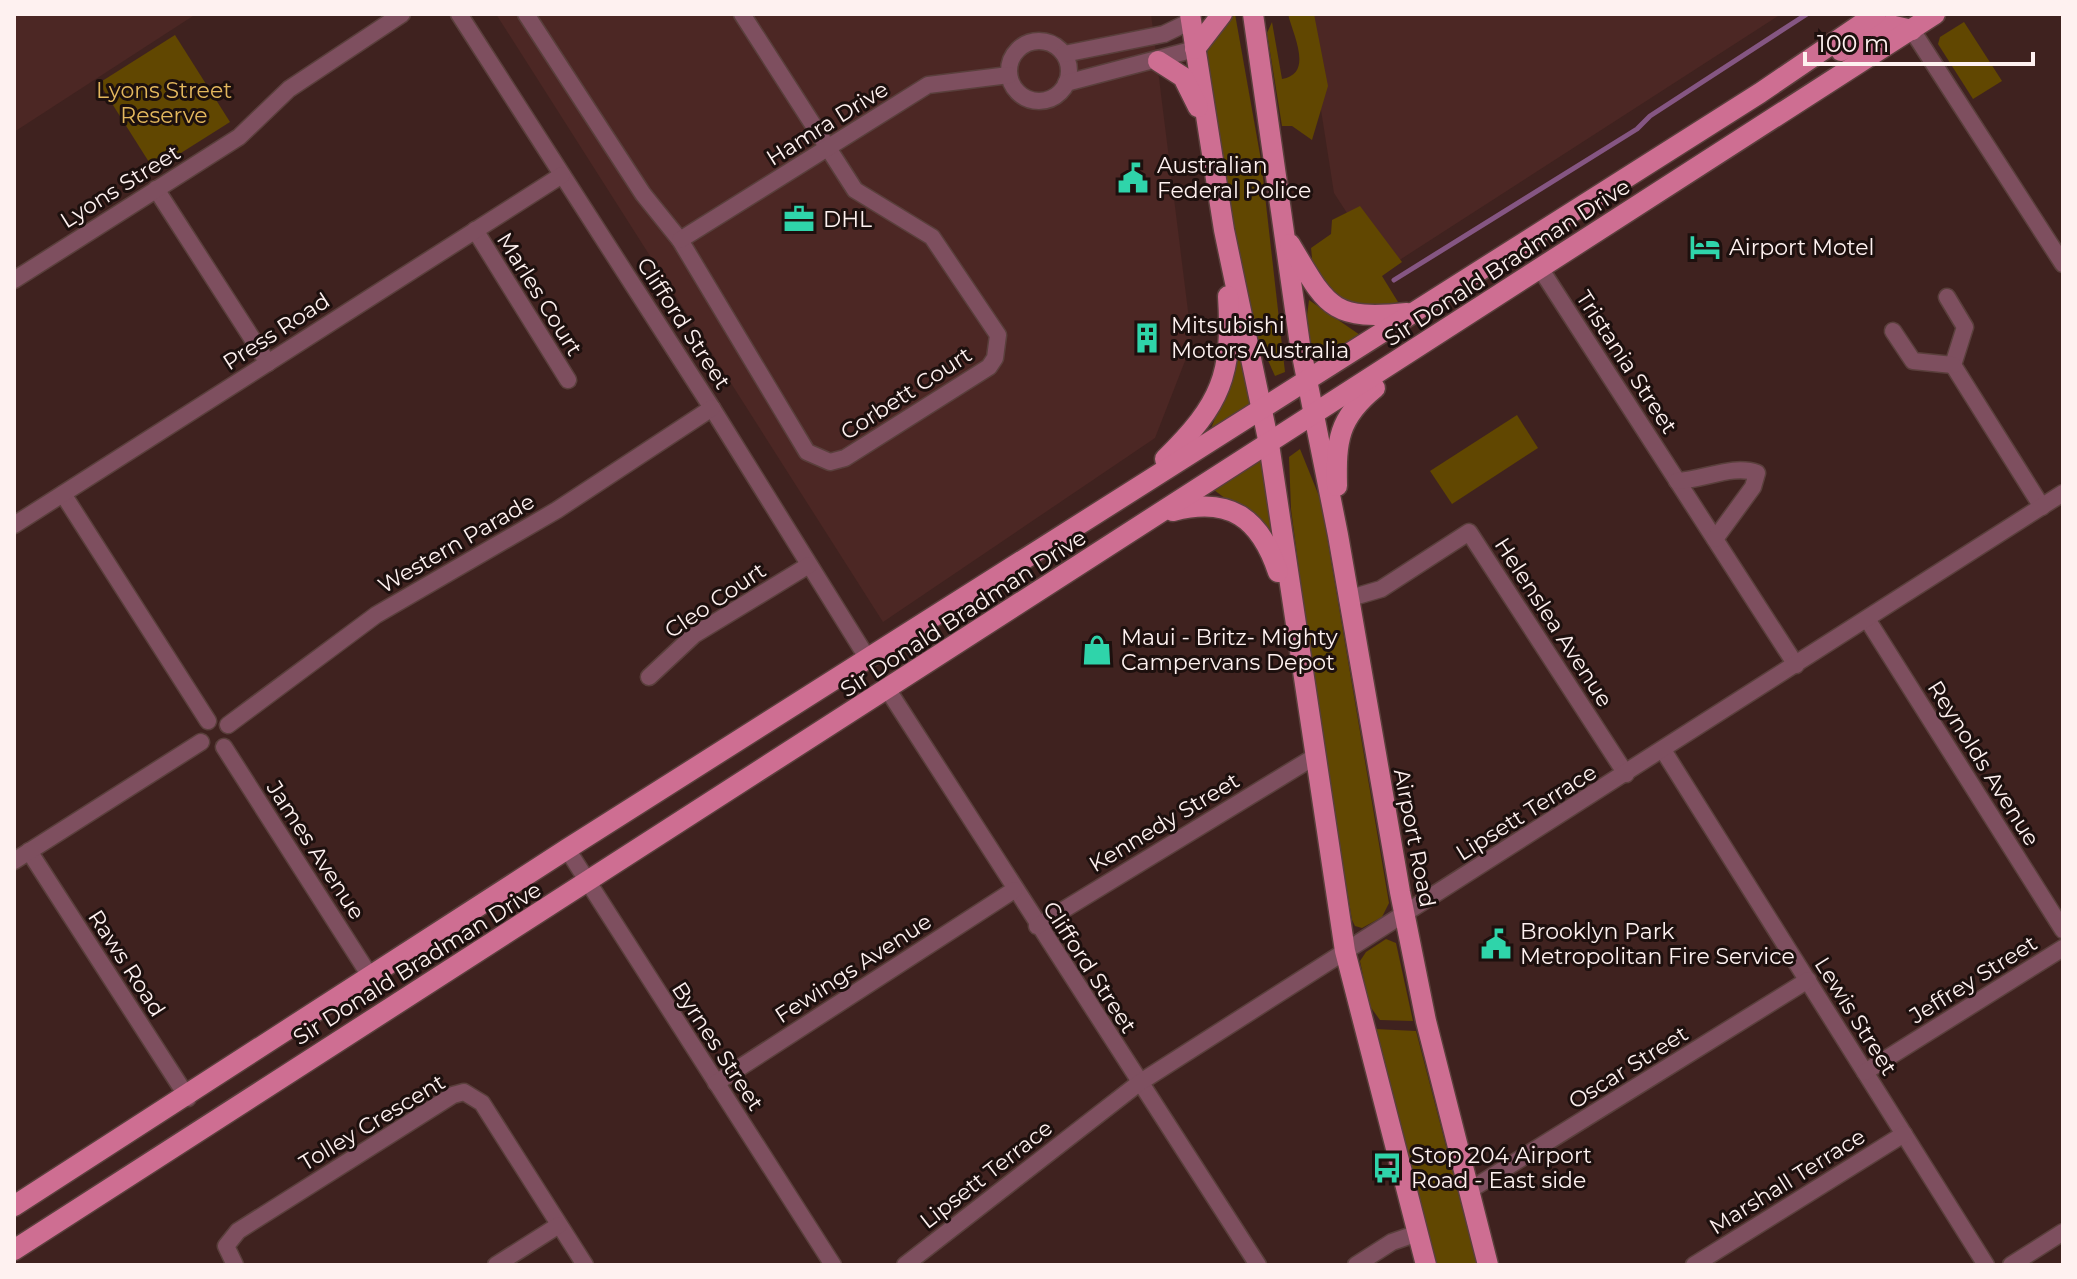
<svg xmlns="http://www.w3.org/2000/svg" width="2077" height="1279" font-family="Montserrat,sans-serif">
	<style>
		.built { fill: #4c2724 }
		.green { fill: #614701 }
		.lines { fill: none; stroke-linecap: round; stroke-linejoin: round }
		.stream { stroke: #855683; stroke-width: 5 }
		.minor-casing { stroke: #5a3f3c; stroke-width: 19 }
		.major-casing { stroke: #5a3f3c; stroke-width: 23 }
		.minor { stroke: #7e4f5f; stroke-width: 16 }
		.major { stroke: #ce6e92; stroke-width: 20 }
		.labels { text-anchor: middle; stroke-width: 6; stroke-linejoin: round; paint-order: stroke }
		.park-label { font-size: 22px; fill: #e3b75d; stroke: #1d100e }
		.street-label { font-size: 22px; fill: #fef1f0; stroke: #1d100e }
		.poi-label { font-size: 22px; fill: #fef1f0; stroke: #1d100e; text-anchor: start }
	</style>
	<rect width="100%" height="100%" fill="#3f221f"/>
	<g class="built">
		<path d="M14,14H196L14,132Z"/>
		<path d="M496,14H1151L1192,343L1155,438L883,622Z"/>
		<path d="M1306,14H1781L1384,270L1334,193Z"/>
	</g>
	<g class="green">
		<path d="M1230,14H1235L1261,160L1285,372L1275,376L1257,336L1249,306L1202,51Z"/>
		<path d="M1288,14H1314L1328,86L1312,140L1292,126H1282L1267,33L1272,22L1282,79C1314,74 1293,35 1288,14Z"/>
		<path d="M1964,22L2002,81L1973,99L1938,44L1940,37Z"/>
		<path d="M175,35L230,122L154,170L99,83Z"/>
		<path d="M1360,206L1402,262L1382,276L1398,302C1369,313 1330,303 1315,273C1312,266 1312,255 1311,248L1331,234L1332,220Z"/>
		<path d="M1309,300L1363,337L1314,368L1307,316Z"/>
		<path d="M1236,314L1252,407L1210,431L1235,369Z"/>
		<path d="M1517,415L1538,448L1452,504L1430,471Z"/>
		<path d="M1300,449L1321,501L1389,903L1382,917L1362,928L1355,926L1352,920L1317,709L1291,509L1289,457Z"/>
		<path d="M1260,459L1264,461L1273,534L1214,490Z"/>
		<path d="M1386,939L1396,943L1413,1021L1380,1020L1369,1005L1360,961L1366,952Z"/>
		<path d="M1375,1029L1416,1031L1477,1265H1436Z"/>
	</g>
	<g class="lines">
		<path class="stream" d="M1394,280L1637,129L1650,116L1807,14"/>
		<g class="minor-casing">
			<g id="minor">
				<path d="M459,14L712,408L868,659"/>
				<path d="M526,14L643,194L680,240L807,452L830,462L845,458L989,367L995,358L998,335L932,237L855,190L742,14"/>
				<path d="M1912,30L2063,264"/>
				<circle cx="1039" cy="71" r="30"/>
				<path d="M1064,54L1164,34L1191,21"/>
				<path d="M1066,83L1195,49"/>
				<path d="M156,189L268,363"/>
				<path d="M475,230L568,380"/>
				<path d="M680,240L928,85L1009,75"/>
				<path d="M1540,268L1796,665"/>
				<path d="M14,280L239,137L289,89L402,14"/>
				<path d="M1947,297L1965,327L1953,365L2042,507"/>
				<path d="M1893,331L1913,361L1953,365"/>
				<path d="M1677,481C1704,480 1733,464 1757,473L1753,487L1715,539"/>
				<path d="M63,494L208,721"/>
				<path d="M14,525L562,175"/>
				<path d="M1347,599L1381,589L1469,532L1626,774"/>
				<path d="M1867,619L2063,930"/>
				<path d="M649,677L694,635L809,565"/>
				<path d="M888,690L1258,1265"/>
				<path d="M228,725L376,615L557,510L712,408"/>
				<path d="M224,747L370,976"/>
				<path d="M1663,750L1986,1265"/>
				<path d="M567,849L833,1265"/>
				<path d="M29,851L188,1098"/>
				<path d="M14,861L201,742"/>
				<path d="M1037,926L1314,757"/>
				<path d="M1865,1072L2063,948"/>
				<path d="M716,1083L1014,890"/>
				<path d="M1470,1190L1808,980"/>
				<path d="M235,1265L226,1246L238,1231L453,1095L464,1092L482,1103L585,1265"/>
				<path d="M496,1265L559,1225"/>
				<path d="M905,1265L1139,1083L2063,493"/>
				<path d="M1356,1265L1392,1242L1418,1233"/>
				<path d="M1694,1265L1904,1134"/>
				<path d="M2011,1265L2063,1232"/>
			</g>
		</g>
		<g class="major-casing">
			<g id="major">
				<path d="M1190,14L1224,230L1269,444L1345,951L1426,1265"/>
				<path d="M1253,14L1300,345L1338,535L1400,892L1426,1021L1488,1265"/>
				<path d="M1195,49L1222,14"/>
				<path d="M1841,51L1890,25L1912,30"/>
				<path d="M1158,61L1183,77L1198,107"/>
				<path d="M1290,244C1327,306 1330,321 1407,313"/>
				<path d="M1165,459C1221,404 1233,375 1228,296"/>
				<path d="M1337,486C1336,441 1338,418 1375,388"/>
				<path d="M1173,511C1230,496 1260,518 1278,572"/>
				<path d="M14,1206L567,849L1760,93L1876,14"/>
				<path d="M14,1250L1935,14"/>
			</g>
		</g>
		<use href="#minor" class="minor"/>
		<use href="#major" class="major"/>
	</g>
	<defs>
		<g id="civic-bare" transform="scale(2.4)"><path d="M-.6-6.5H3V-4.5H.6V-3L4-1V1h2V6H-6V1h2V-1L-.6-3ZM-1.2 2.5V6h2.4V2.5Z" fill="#2fd4aa" stroke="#1d100e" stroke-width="2.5" paint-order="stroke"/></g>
		<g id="office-bare" transform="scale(2.4)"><path d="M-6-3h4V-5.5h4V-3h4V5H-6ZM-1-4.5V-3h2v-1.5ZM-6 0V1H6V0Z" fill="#2fd4aa" stroke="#1d100e" stroke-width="2.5" paint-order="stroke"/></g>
		<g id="hotel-bare" transform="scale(2.4)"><path d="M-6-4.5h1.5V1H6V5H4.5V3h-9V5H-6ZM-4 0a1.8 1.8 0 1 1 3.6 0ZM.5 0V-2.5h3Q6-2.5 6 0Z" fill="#2fd4aa" stroke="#1d100e" stroke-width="2.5" paint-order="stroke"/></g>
		<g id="building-bare" transform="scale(2.4)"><path d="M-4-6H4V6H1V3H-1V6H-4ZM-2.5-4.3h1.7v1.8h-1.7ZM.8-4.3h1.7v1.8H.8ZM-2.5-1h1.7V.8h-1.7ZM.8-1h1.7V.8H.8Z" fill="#2fd4aa" stroke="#1d100e" stroke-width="2.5" paint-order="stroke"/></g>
		<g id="shop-bare" transform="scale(2.4)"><path d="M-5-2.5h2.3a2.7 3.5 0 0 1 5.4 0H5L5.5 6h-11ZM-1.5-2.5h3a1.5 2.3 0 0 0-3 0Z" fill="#2fd4aa" stroke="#1d100e" stroke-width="2.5" paint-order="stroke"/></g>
		<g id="bus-bare" transform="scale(2.4)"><path d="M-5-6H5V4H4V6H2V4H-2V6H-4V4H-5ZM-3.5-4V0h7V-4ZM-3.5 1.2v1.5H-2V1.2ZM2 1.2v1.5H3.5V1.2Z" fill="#2fd4aa" stroke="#1d100e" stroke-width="2.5" paint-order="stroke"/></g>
	</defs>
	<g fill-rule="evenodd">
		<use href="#civic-bare" x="1133" y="178"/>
		<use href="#office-bare" x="799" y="219"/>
		<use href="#hotel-bare" x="1705" y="247"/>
		<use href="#building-bare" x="1147" y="338"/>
		<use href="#shop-bare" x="1097" y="650"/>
		<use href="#civic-bare" x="1496" y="944"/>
		<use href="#bus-bare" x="1387" y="1168"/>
	</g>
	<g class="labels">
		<g class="park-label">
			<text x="164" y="98">Lyons Street<tspan x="164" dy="25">Reserve</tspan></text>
		</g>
		<g class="street-label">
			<text transform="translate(827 123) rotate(-32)" y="8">Hamra Drive</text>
			<text transform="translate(120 186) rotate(-32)" y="8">Lyons Street</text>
			<text transform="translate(1507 262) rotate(-33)" y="8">Sir Donald Bradman Drive</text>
			<text transform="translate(540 294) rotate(58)" y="8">Marles Court</text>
			<text transform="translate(684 323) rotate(57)" y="8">Clifford Street</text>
			<text transform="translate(276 331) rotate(-33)" y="8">Press Road</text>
			<text transform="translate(1627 362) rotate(57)" y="8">Tristania Street</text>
			<text transform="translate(906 393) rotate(-33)" y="8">Corbett Court</text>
			<text transform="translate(456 543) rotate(-30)" y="8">Western Parade</text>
			<text transform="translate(715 600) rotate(-34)" y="8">Cleo Court</text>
			<text transform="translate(963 613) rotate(-33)" y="8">Sir Donald Bradman Drive</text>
			<text transform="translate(1554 622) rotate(57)" y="8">Helenslea Avenue</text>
			<text transform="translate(1984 763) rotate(58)" y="8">Reynolds Avenue</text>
			<text transform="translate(1526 812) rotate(-32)" y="8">Lipsett Terrace</text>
			<text transform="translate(1164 822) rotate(-31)" y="8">Kennedy Street</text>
			<text transform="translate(1415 838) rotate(79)" y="8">Airport Road</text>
			<text transform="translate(316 850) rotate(57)" y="8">James Avenue</text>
			<text transform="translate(127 963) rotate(57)" y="8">Raws Road</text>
			<text transform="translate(417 963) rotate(-32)" y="8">Sir Donald Bradman Drive</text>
			<text transform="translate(1090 967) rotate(57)" y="8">Clifford Street</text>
			<text transform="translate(853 968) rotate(-33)" y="8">Fewings Avenue</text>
			<text transform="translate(1973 979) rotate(-32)" y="8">Jeffrey Street</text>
			<text transform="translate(1856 1016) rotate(58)" y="8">Lewis Street</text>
			<text transform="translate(718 1046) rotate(57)" y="8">Byrnes Street</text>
			<text transform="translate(1628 1067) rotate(-32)" y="8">Oscar Street</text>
			<text transform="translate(372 1122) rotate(-31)" y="8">Tolley Crescent</text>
			<text transform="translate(986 1174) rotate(-38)" y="8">Lipsett Terrace</text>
			<text transform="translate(1787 1181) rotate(-32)" y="8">Marshall Terrace</text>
		</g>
		<g class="poi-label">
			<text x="1157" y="173">Australian<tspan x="1157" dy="25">Federal Police</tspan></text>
			<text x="823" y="227">DHL</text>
			<text x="1729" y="255">Airport Motel</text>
			<text x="1171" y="333">Mitsubishi<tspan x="1171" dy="25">Motors Australia</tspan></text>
			<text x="1121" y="645">Maui - Britz- Mighty<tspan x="1121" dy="25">Campervans Depot</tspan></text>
			<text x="1520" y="939">Brooklyn Park<tspan x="1520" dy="25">Metropolitan Fire Service</tspan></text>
			<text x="1411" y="1163">Stop 204 Airport<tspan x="1411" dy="25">Road - East side</tspan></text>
		</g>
	</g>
	<rect width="2077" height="1279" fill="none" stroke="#fef1f0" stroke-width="32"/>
	<path d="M1805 52v12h228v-12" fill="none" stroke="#fef1f0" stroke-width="4"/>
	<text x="1817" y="52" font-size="24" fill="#fef1f0" stroke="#1d100e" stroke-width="6" paint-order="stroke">100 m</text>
</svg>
